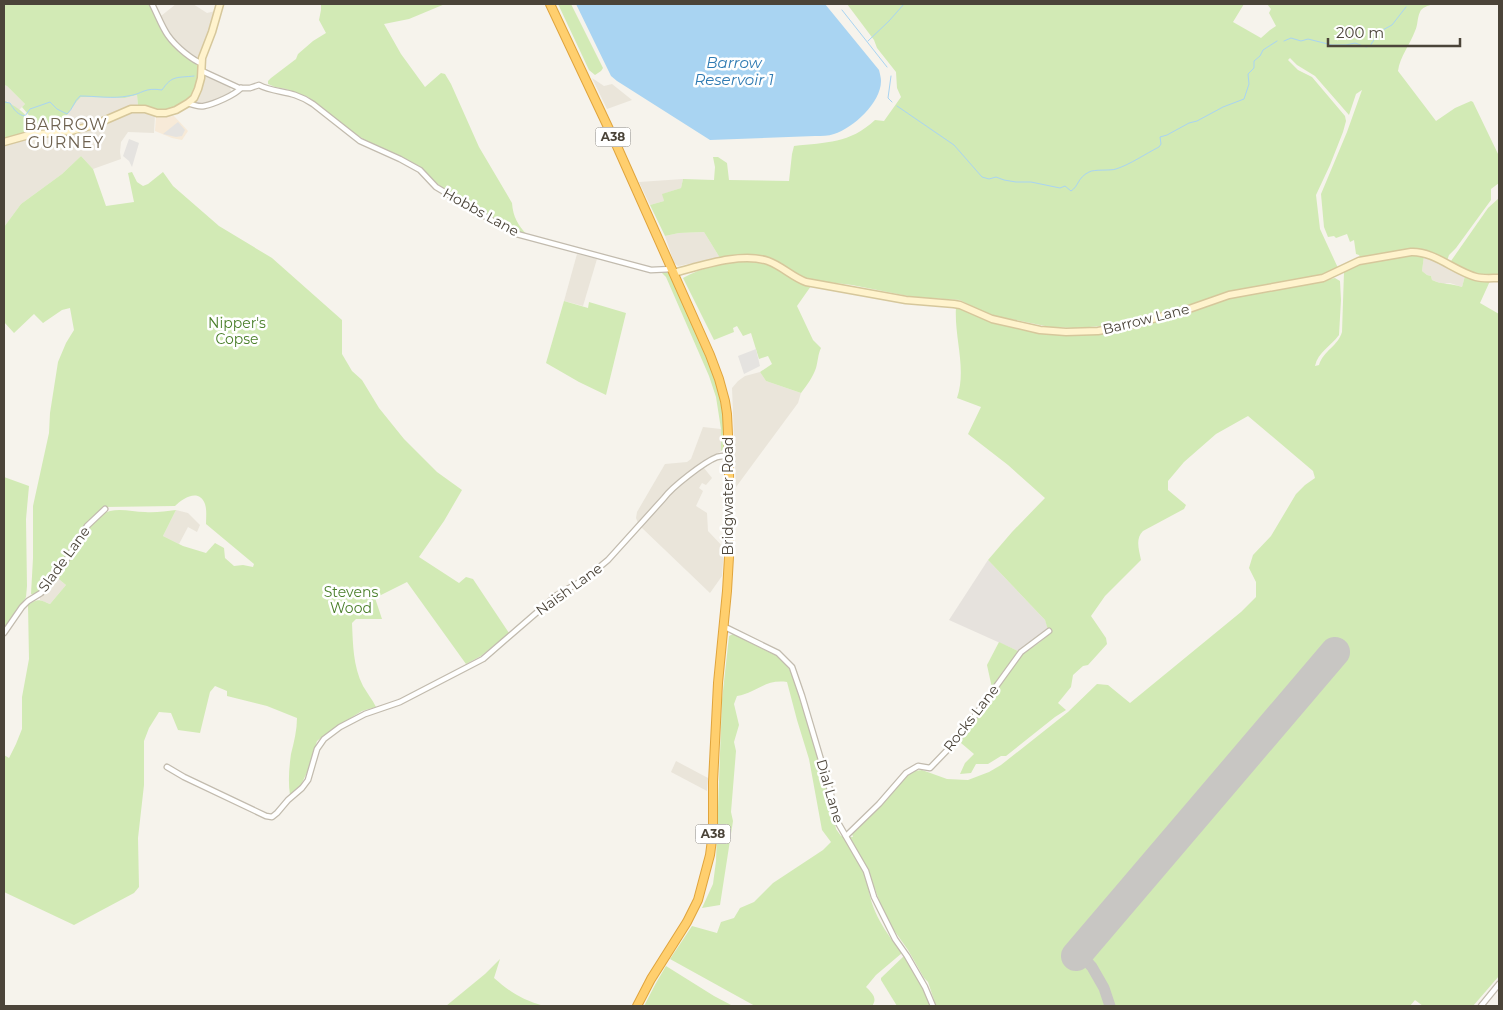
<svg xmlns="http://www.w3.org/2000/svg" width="1503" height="1010" font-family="Montserrat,sans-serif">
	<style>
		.residential { fill: #eae5da }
		.commercial { fill: #f7ead8 }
		.industrial { fill: #e6e2dd }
		.green { fill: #d2eab5 }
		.parking { fill: #e5e3e0 }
		.water { fill: #a9d4f2 }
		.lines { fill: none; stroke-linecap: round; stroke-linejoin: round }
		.stream { stroke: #a9d4f2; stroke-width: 1 }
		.taxiway { stroke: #c8c6c3; stroke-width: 11 }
		.runway { stroke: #c8c6c3; stroke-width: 30 }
		.street-casing { stroke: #c2bbae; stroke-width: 7 }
		.secondary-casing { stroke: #d6c79b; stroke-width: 9 }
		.highway-casing { stroke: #e0a43c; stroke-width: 10 }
		.street { stroke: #fff; stroke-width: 4.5 }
		.secondary { stroke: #fff3cd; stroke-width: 6 }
		.highway { stroke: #ffcf6e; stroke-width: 8 }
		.labels { text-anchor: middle; stroke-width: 5; stroke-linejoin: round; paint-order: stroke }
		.shield { fill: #fff; stroke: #817c74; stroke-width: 1 }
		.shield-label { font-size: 12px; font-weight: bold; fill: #4b4439 }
		.street-label { font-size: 14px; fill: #4b4439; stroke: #fff }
		.park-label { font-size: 14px; fill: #4a7f2a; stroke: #fff }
		.water-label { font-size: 15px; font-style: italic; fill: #2e7ab2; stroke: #fff }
		.quarter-label { font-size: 16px; letter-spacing: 1px; fill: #6e6250; stroke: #fff }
	</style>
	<rect width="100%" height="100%" fill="#f6f3ec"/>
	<g class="residential">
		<path d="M176,4H193L207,13L215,11L204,48L196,59L170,35L161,16Z"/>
		<path d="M206,75L230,87L231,91L229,94L204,104L195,103Z"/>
		<path d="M592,78L604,86L612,84L632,100L607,109Z"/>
		<path d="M4,85L7,86L25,104L19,110L7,101H4Z"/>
		<path d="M137,95L138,105L136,108L139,112H144L155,115L154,133L128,132L121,142L120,152L121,159L93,169L81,156L62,174L21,204L4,227V144L27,139L68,135L63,116L70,111L77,100L81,97L125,98Z"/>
		<path d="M683,179L681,188L663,194L664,201L650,205L639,182Z"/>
		<path d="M704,232L720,258L678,266L674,263L665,236L679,233Z"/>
		<path d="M577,254L597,259L583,306L564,301Z"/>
		<path d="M1424,256L1465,276L1462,287L1450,283L1443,284L1432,280L1431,276L1427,275L1422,271Z"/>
		<path d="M760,372L766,381L801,393L798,403L736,487L732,388L738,381L745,376Z"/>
		<path d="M703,427L721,429V451L694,470L639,523H638L636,518L637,512L665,464L687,462L691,459Z"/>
		<path d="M704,468L712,478L706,485L702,483L699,488L703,491L696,506L707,513L708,531L724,548L722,576L710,593L641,527L665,501L671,492L695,473Z"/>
		<path d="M176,510L188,513L200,525L197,532L188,527L179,544L163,536Z"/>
		<path d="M55,576L66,585L50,604L40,600V596Z"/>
		<path d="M676,761L708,778L707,791L671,772Z"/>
	</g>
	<path class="commercial" d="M174,116L188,131L182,140L172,138L155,131L156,117Z"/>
	<path class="industrial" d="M988,560L1045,620L1048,628L1018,651L949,620Z"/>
	<g class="green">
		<path d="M4,4H150C156,19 163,34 174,46C182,54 192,59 199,67L200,76L194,94L182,105L166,111L136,108L138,105L137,95L125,98L81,97L77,101L67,115L63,116L64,121L62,122V125H56L58,131H42L22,107L25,104L7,86L4,85Z"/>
		<path d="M321,4H445L409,19L384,24L401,54L425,87L441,73L445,74L451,84L479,147L512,203C513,217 518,225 527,235L511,230L442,188L419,166L408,160L374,146L357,135L308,97L286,89L275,87L268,84V81L271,78L296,59L298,54L313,41L326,33L319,20L321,10Z"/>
		<path d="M558,4H571L603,68L601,71L595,75L589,70Z"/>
		<path d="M847,4H1244L1233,22L1261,38L1270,30L1276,26L1269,13L1271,9L1267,4H1433C1428,6 1422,7 1420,12C1417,18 1418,25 1415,31C1410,45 1400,56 1398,71L1436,121L1455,108L1471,101L1473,102L1499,156V183L1491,189V200L1456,248L1449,255L1447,261L1423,250L1415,248L1360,257L1359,255L1356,254L1354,240L1350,242L1347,234L1336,238L1334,236L1328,237L1324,227L1321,194L1347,132L1362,90L1356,94L1349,115L1315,76L1297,65L1290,58L1288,60L1298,70L1312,77L1345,116L1346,121L1343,132L1330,165L1316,195L1320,229L1338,268L1321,275L1223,294L1171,311L1103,326L1075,328L1050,327L991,315L985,313L960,300L913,297L852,285L819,281L803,278L770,258L758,255L741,254L720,258L704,232L679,233L665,236L650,205L664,201L662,194L681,188L683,179L714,180L715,167L713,157H718L727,163L729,180L789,181L792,154L794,146C827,142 849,144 875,120L884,121L901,97L897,88L896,72L877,48L874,40Z"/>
		<path d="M4,101H6C16,107 38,119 27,133L4,140Z"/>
		<path d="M81,156L93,169L106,206L134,202L128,173L132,172L137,182L143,186L148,184L163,172L173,186L219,226L272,258L342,320V354L352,371L362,380L379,408L404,439L437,472L462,490L444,521L419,557L459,583L466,577L473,579L509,633L481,656L466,664L407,582L375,598L382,619H356L352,623C353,645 353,666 363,686C367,693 372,699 376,707L362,711L334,728L317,741L309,768L301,785L290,795C288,782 289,768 291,754C294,742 297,730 297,718L267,706L227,696V691L215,686L210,692L200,733L178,730L171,713L159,712L149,728L144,741V785L138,838L139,887L134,893L74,925L4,892V755L9,758L16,744L22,729V697L29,659L28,605C39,598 39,600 50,604L66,585L55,576C66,559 90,516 110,511C121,508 134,512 145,512C155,513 166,511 176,510L163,536L183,546L206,553L215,543L224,548L225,558L234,566L243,565L253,567L254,564L206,524C206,518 207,510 205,504C199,488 183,498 175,506L105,507C85,523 79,536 66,557C58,569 49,581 40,593L34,595L31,594L33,558V506L49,433L50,413L58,362L66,343L74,330L70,308L62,310L43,323L34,314L14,333L4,322V227L21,204L62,174Z"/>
		<path d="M1499,198V275L1478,274L1452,264L1451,261L1488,208Z"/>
		<path d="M1411,255L1424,256L1422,271L1427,275L1431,276L1432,280C1442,285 1451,283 1462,287L1465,276L1479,281H1490L1480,303L1499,314V976L1473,1006H1423L1415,1000L1410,1006H1114L1097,970L1088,956V948L1092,942L1337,655L1338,652L1334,650L1331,651L1076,951L1074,953L1075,956C1093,970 1100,984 1106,1006H936L928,982L924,978L908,950L891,926L884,914L875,889L868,884C870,910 886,933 902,953L876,975L866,987C872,993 878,998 872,1006H755L670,959L692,926L717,933L721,922L734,918L740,908L754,902L773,883L823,850L831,842L822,830L809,759L797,720L787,682C764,679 757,693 737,696L734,704L739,725L734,742L736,751L731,812L733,821L720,905L702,908L713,884L716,861L722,700L729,636L733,634L779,657L791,671L829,791L836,829L841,836L853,837L852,834L907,775L914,771L922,770L947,779L968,780L989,772L1001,765L1068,712L1097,684L1108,685L1130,703L1241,612L1256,597V582L1249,568L1253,555L1271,536L1296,494L1305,485L1315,478L1313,471L1248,416L1216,434L1184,462L1168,481V490L1186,505L1184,509L1143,531C1135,539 1139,550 1141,560L1105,596L1091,616L1106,638L1107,644L1088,665L1083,666L1073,675L1071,687L1058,703L1066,710L1055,717L1006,756H1001L988,764H976L971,773L960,774L965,763L974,754L961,743L960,740L1022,655C1031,647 1042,643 1049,633L1045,620L988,560L1012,532L1045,498L1008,465L968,434L981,407L957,398C967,368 954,338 956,307L993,323L1039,332L1116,330L1190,312L1227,298L1335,278L1340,281L1341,300L1339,335C1331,346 1318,352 1315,366L1319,365C1324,350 1338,346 1342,332L1344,272L1360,264Z"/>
		<path d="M747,261L770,265L797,281L811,286L797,306L813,340L821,348C818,354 818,361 816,368C813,377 807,385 801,393L766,381L760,372L772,364L768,356L759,359L751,333L743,336L737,326L733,328L734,332L714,340L683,278C702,267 725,263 747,261Z"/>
		<path d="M667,272L670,274L712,371L720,398L724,426V449L721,451V429L716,397L709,376L666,277L662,273Z"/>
		<path d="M564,301L588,308L589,302L626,313L606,395L579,382L546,363Z"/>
		<path d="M4,477L29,486L26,519L27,586L26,597L21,606L4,629Z"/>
		<path d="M999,642L1018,651L992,688L987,665Z"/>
		<path d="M904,956L921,983L931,1006H897L881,980V978Z"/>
		<path d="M500,959L494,978C511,993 523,1000 544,1006H446L485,974Z"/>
		<path d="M666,966L714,996L733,1006H644L656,983Z"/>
	</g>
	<g class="parking">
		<path d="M178,122L185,130L182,136L176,137L163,134Z"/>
		<path d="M129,139L139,143L132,167L129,161L123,156Z"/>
		<path d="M756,349L760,366L744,374L738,356Z"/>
	</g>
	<path class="water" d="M576,4H825L879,70C880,74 881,78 881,81C881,103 853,128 834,134C828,136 822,136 815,136L710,140L617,81L611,76Z"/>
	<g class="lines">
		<g class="stream">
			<path d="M842,10L887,67"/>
			<path d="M868,41L889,21L904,4"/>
			<path d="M1284,41L1291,38L1301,41L1308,39L1332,45H1346L1355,43L1366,47L1370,46L1379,32L1392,25L1406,7"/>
			<path d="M891,76L888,98L892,102"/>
			<path d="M4,102L10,103C14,110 18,115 25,116L30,109L50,102L57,109L67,114C73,109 74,101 80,96C95,96 113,99 128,96C143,94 144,87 162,90C172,75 177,78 194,76"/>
			<path d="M897,106L954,145L982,177L989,179L996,177L1004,180L1016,182H1031L1060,188L1065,186L1071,191C1079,186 1077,178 1089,172C1094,169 1110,171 1116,169C1131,164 1145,154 1159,147L1161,144L1160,137L1167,135L1189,123L1197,121L1223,107L1244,99L1249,84L1248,74L1254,68V61L1260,56L1263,50L1277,41"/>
		</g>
		<path class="taxiway" d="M1084,947L1083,952L1084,958L1092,967L1104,988L1110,1006"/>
		<path class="runway" d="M1076,956L1335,652"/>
		<g class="street-casing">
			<g id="street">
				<path d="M152,4C163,26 164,36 185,53C190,57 195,61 201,63"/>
				<path d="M202,71L239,88H250L259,85C270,91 283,91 295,95C301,97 307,100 313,104L360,141L400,159L420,170L436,187L513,233L651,270L672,269"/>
				<path d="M188,103C193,105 199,107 204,106C214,104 235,95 241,88"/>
				<path d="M723,626L778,653L792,667L802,696L830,790L837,821L866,871L874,897L895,939L907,956L925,987L933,1006"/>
				<path d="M4,633L22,607L28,601L41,593L67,559L87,526L105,509"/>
				<path d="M167,767L184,777L266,816L272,817L277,813L288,800L302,788L308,780L317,749L324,739L340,727L365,714L400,702L483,659L557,595L585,579L608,560L664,498C672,487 704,462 717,457C721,456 725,456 729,455"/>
				<path d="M846,836L879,804L906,773L918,766L930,768L958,739L1021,652L1049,631"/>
				<path d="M1481,1006L1499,984"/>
			</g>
		</g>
		<g class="secondary-casing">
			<g id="secondary">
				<path d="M4,142L29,135L71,131L94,125L131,109H145L157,113H166L176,110L188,103L194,98L198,89L201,78L202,58L212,32L220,4"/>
				<path d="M673,273C701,266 740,252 768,261C782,266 792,277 806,282L906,300L954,304L960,305L992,319L1040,330L1066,332L1098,331L1127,326L1189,309L1229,295L1323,278L1359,261L1411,252C1434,251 1454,271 1476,277C1483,279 1492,278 1499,278"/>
			</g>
		</g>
		<g class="highway-casing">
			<path id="highway" d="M550,4L616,144L710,355L719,379L725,401L727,414L729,455V557L727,591L718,683L713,782V832L710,855L698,900L687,922L651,979L637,1006"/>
		</g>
		<use href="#street" class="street"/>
		<use href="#secondary" class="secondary"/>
		<use href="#highway" class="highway"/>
	</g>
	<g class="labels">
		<g class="shield">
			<rect x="595.5" y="127.5" width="35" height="19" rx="4"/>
			<rect x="695.5" y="824.5" width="35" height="19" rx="4"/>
		</g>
		<g class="shield-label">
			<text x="613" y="141">A38</text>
			<text x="713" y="838">A38</text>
		</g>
		<g class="street-label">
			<text transform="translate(481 212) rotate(29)" y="5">Hobbs Lane</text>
			<text transform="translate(1146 319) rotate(-14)" y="5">Barrow Lane</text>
			<text transform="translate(728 496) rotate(-90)" y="5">Bridgwater Road</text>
			<text transform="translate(64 559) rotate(-54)" y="5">Slade Lane</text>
			<text transform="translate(569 589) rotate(-36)" y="5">Naish Lane</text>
			<text transform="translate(971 718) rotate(-52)" y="5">Rocks Lane</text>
			<text transform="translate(830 791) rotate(74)" y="5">Dial Lane</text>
		</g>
		<g class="park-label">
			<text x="237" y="328">Nipper's<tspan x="237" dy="16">Copse</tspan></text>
			<text x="351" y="597">Stevens<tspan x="351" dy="16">Wood</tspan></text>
		</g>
		<g class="water-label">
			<text x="734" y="68">Barrow<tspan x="734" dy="17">Reservoir 1</tspan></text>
		</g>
		<g class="quarter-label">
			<text x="66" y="130">BARROW<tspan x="66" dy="18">GURNEY</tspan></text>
		</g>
	</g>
	<rect width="1503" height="1010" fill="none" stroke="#4b4439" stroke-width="10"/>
	<path d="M1328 38v8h132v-8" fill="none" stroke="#4b4439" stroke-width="2.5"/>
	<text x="1336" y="38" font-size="15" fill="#4b4439" stroke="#ffffff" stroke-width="4" paint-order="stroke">200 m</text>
</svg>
